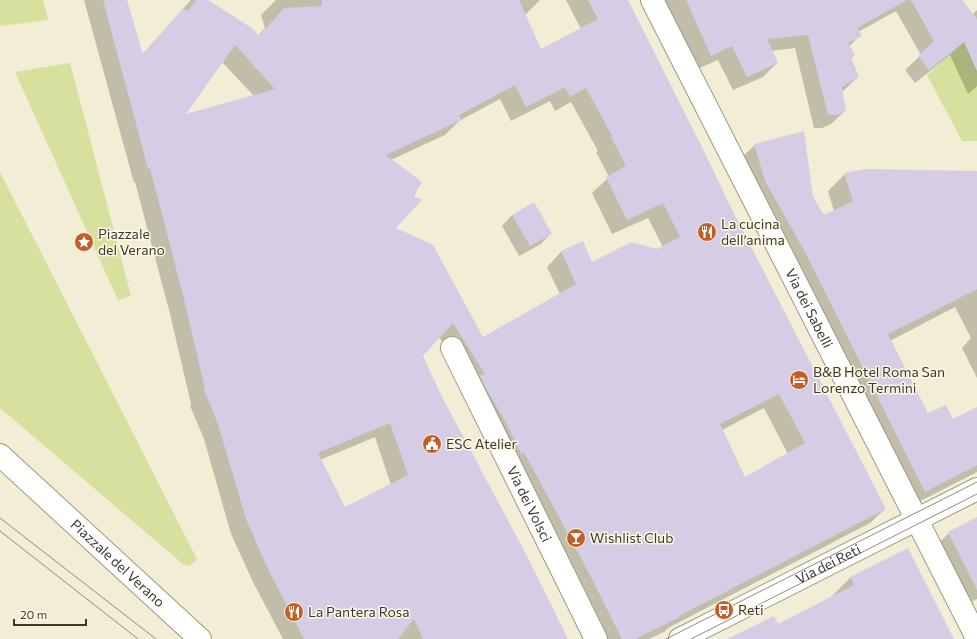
<svg xmlns="http://www.w3.org/2000/svg" width="977" height="639" font-family="Commissioner,sans-serif">
	<style>
		.green { fill: #d7e09d }
		.shadow { fill: #0003; fill-rule: evenodd }
		.building { fill: #d5cde5; fill-rule: evenodd }
		.lines { fill: none; stroke-linecap: round; stroke-linejoin: round }
		.minor-casing { stroke: #9e9981; stroke-width: 24 }
		.major-casing { stroke: #9e9981; stroke-width: 24 }
		.minor { stroke: #fff; stroke-width: 22 }
		.major { stroke: #fff; stroke-width: 22 }
		.tram { stroke: #908c7b; stroke-width: 1 }
		.labels { text-anchor: middle; stroke-width: 3; stroke-linejoin: round; paint-order: stroke }
		.poi-label { font-size: 14px; fill: #3b392f; stroke: #fffae6; text-anchor: start }
		.street-label { font-size: 14px; fill: #3b392f; stroke: #fffae6 }
	</style>
	<rect width="100%" height="100%" fill="#f2edd4"/>
	<g class="green">
		<path d="M0,0H43L48,20L0,26Z"/>
		<path d="M964,42L977,71V141H962L927,75Z"/>
		<path d="M70,63L131,296L118,300L15,72Z"/>
		<path d="M0,172L197,559L194,563L187,566L183,564L0,408Z"/>
	</g>
	<g class="shadow">
		<path d="M84,0H125L142,55L191,0H206L258,36L265,28L261,15L276,0H540L525,15L541,50L581,29L566,0H627L732,210L885,509L870,523L668,628L664,632L649,639H600L470,388L439,337L422,356L441,398L567,639H283L253,582L231,534L204,439L190,406L191,404L170,314L135,182L134,183ZM222,62L254,96L184,116ZM500,99L511,121L550,101L555,111L571,102L598,151L596,152L609,177L592,193L612,234L648,218L663,247L657,250L592,264L561,252L547,267L560,294L483,338L395,228L391,160L445,135L459,121ZM764,408L788,454L744,478L722,430ZM375,437L391,485L345,508L320,460Z"/>
		<path d="M655,0H961L972,15L977,10V86L968,94L950,55L915,83L905,70L921,55L896,11L858,32L860,35L849,47L854,55L851,58L858,77L842,92L845,111L831,124L822,128H814L795,48L771,51L777,63L763,77L733,90L718,60L697,69Z"/>
		<path d="M755,145L812,197L823,217L834,211L828,191L845,174L977,171V378L962,348L971,338L955,307L890,341L927,415L953,421L977,408V472L907,508L737,162Z"/>
		<path d="M512,215L551,233L541,244L519,256L502,226Z"/>
		<path d="M977,519V599L958,609L929,552L949,533Z"/>
		<path d="M851,577L953,639H729L778,625L830,598Z"/>
	</g>
	<g class="building">
		<path d="M103,0H127L143,55L183,8L188,11L196,0H208L252,28L259,36L284,8L322,6V0H519L541,49L598,19L588,0H628L704,151L732,210L886,509L679,616L680,617L635,639H622L592,579L524,452L522,455L504,419L483,383L480,376L485,374L453,323L423,356L442,397L526,554L568,639H423L414,619L398,639H304L267,567L246,519L218,424L204,390L205,389L184,299L150,168L148,169ZM235,45L275,89L186,114ZM515,85L526,107L565,87L570,97L586,88L612,136L611,137L626,166L606,177L627,220L663,203L680,237L657,249L631,242L592,262L583,241L561,251L576,284L483,337L433,245L396,228L422,200L414,196L422,182L386,155L461,120L459,115ZM779,394L805,443L745,477L720,424ZM390,423L408,475L345,507L318,453Z"/>
		<path d="M686,0H907L857,28L862,36L848,43L855,55L851,57L859,77L842,87L846,111L837,115H828L808,35L767,39L778,63L747,77L732,46L711,56Z"/>
		<path d="M911,0H962L977,19V71L964,42L929,70L918,56L934,41Z"/>
		<path d="M804,131L813,197L824,215L853,201L844,173L866,169L977,171V289L888,334L928,413L946,405L953,419L977,407V465L925,492L805,252L765,181L754,144Z"/>
		<path d="M534,202L552,234L530,246L512,215Z"/>
		<path d="M977,517V590L948,532Z"/>
		<path d="M908,548L954,639H727L774,616L778,624L854,585L850,577Z"/>
	</g>
	<g class="lines">
		<g class="minor-casing">
			<g id="minor">
				<path id="s1" d="M652,0L977,638"/>
				<path id="s2" d="M452,348L596,639"/>
				<path id="s3" d="M680,639L977,489"/>
			</g>
		</g>
		<g class="major-casing">
			<g id="major">
				<path id="s4" d="M0,455L200,639"/>
			</g>
		</g>
		<use href="#minor" class="minor"/>
		<use href="#major" class="major"/>
		<g class="tram">
			<path d="M0,518L156,639"/>
			<path d="M0,531L138,639"/>
			<path d="M666,639L977,482"/>
			<path d="M691,639L977,494"/>
		</g>
	</g>
	<defs>
		<g id="restaurant-disc" transform="scale(1)"><circle r="9.5" fill="#c25e2a" stroke="#fffae6"/><path d="M-5-6h1v4h1v-4h1v4h1v-4h1v5L-1.5 .5V6h-2V.5L-5-1ZM5-6V6H3V1.5H1.5Q1.5-4 5-6Z" fill="#fff"/></g>
		<g id="sight-disc" transform="scale(1)"><circle r="9.5" fill="#c25e2a" stroke="#fffae6"/><path d="M0-6L1.8-2.2L6-1.7L2.9 1.2L3.7 5.4L0 3.3L-3.7 5.4L-2.9 1.2L-6-1.7L-1.8-2.2Z" fill="#fff"/></g>
		<g id="hotel-disc" transform="scale(1)"><circle r="9.5" fill="#c25e2a" stroke="#fffae6"/><path d="M-6-4.5h1.5V1H6V5H4.5V3h-9V5H-6ZM-4 0a1.8 1.8 0 1 1 3.6 0ZM.5 0V-2.5h3Q6-2.5 6 0Z" fill="#fff"/></g>
		<g id="civic-disc" transform="scale(1)"><circle r="9.5" fill="#c25e2a" stroke="#fffae6"/><path d="M-.6-6.5H3V-4.5H.6V-3L4-1V1h2V6H-6V1h2V-1L-.6-3ZM-1.2 2.5V6h2.4V2.5Z" fill="#fff"/></g>
		<g id="bar-disc" transform="scale(1)"><circle r="9.5" fill="#c25e2a" stroke="#fffae6"/><path d="M-6-5H6L.8 .8V4.5H3.5V6h-7V4.5H-.8V.8Z" fill="#fff"/></g>
		<g id="bus-disc" transform="scale(1)"><circle r="9.5" fill="#c25e2a" stroke="#fffae6"/><path d="M-5-6H5V4H4V6H2V4H-2V6H-4V4H-5ZM-3.5-4V0h7V-4ZM-3.5 1.2v1.5H-2V1.2ZM2 1.2v1.5H3.5V1.2Z" fill="#fff"/></g>
	</defs>
	<g fill-rule="evenodd">
		<use href="#restaurant-disc" x="707" y="232"/>
		<use href="#sight-disc" x="84" y="242"/>
		<use href="#hotel-disc" x="799" y="380"/>
		<use href="#civic-disc" x="432" y="444"/>
		<use href="#bar-disc" x="576" y="538"/>
		<use href="#bus-disc" x="724" y="610"/>
		<use href="#restaurant-disc" x="294" y="612"/>
	</g>
	<g class="labels">
		<g class="poi-label">
			<text x="721" y="229">La cucina<tspan x="721" dy="16">dell’anima</tspan></text>
			<text x="98" y="239">Piazzale<tspan x="98" dy="16">del Verano</tspan></text>
			<text x="813" y="377">B&amp;B Hotel Roma San<tspan x="813" dy="16">Lorenzo Termini</tspan></text>
			<text x="446" y="449">ESC Atelier</text>
			<text x="590" y="543">Wishlist Club</text>
			<text x="738" y="615">Reti</text>
			<text x="308" y="617">La Pantera Rosa</text>
		</g>
		<g class="street-label">
			<text dy="5" stroke="none"><textPath href="#s1" startOffset="346">Via dei Sabelli</textPath></text>
			<text dy="5" stroke="none"><textPath href="#s2" startOffset="174">Via dei Volsci</textPath></text>
			<text dy="5" stroke="none"><textPath href="#s4" startOffset="160">Piazzale del Verano</textPath></text>
			<text dy="5" stroke="none"><textPath href="#s3" startOffset="166">Via dei Reti</textPath></text>
		</g>
	</g>
	<path d="M14 619v6h72v-6" fill="none" stroke="#3b392f" stroke-width="2"/>
	<text x="20" y="619" font-size="12" fill="#3b392f" stroke="#fffae6" stroke-width="3" paint-order="stroke">20 m</text>
</svg>
